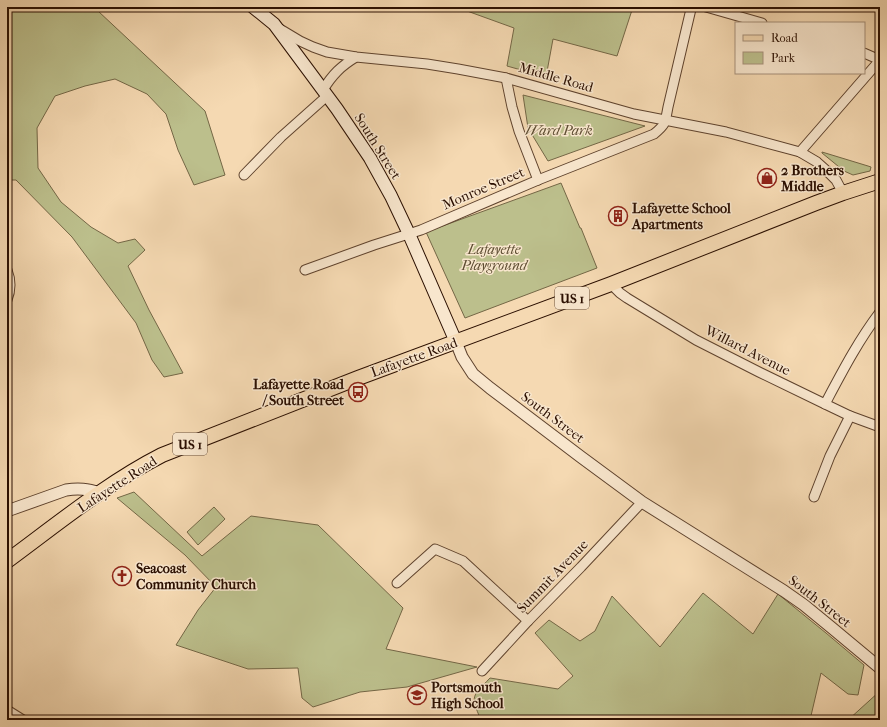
<svg xmlns="http://www.w3.org/2000/svg" width="887" height="727" font-family="'IM FELL French Canon',serif">
	<style>
		.green { fill: #bcbf8c; stroke: #746746 }
		.lines { fill: none; stroke-linecap: round; stroke-linejoin: round }
		.minor-casing { stroke: #5e422d; stroke-width: 11 }
		.tertiary-casing { stroke: #5e422d; stroke-width: 13 }
		.secondary-casing { stroke: #2b0f01; stroke-width: 14 }
		.primary-casing { stroke: #2b0f01; stroke-width: 16 }
		.minor { stroke: #f8e6cd; stroke-width: 9 }
		.tertiary { stroke: #f8e6cd; stroke-width: 11 }
		.secondary { stroke: #f8e6cd; stroke-width: 12 }
		.primary { stroke: #f5d9b2; stroke-width: 14 }
		.labels { text-anchor: middle; stroke-width: 3; stroke-linejoin: round; paint-order: stroke }
		.shield { fill: #f8e6cd; stroke: #68503e; stroke-width: 1 }
		.shield-label { font-size: 13px; font-weight: bold; fill: #2b0f01 }
		.street-label { font-size: 14px; fill: #2b0f01; stroke: #f8e6cd }
		.park-label { font-size: 14px; font-style: italic; fill: #5e4d32; stroke: #f8e6cd }
		.poi-label { font-size: 14px; font-weight: bold; fill: #2b0f01; stroke: #f8e6cd; text-anchor: start }
	</style>
	<rect width="100%" height="100%" fill="#f5d9b2"/>
	<filter id="stains"><feTurbulence type="fractalNoise" baseFrequency=".005" numOctaves="4"/><feColorMatrix values="0 0 0 0 .2 0 0 0 0 .09 0 0 0 0 .02 0 0 0 .5 -.17"/></filter>
	<radialGradient id="worn" r=".72"><stop offset=".6" stop-color="#630" stop-opacity="0"/><stop offset="1" stop-color="#630" stop-opacity=".3"/></radialGradient>
	<g class="green">
		<path d="M7,7H90L98,11L205,111L225,175L194,185L178,150L166,114L147,94L115,79L85,86L55,96L37,128L38,168L61,202L91,227L118,243L135,239L145,250L128,266L149,310L183,373L164,377L152,360L136,323L72,237L16,180H7Z"/>
		<path d="M456,7H633L617,56L553,39L546,77L507,66L514,28Z"/>
		<path d="M523,95L645,126L548,161L528,128Z"/>
		<path d="M822,152L868,166L871,167L870,171L853,175L844,171L822,153Z"/>
		<path d="M561,183L580,228H581L597,268L465,318L426,232Z"/>
		<path d="M134,492L202,556L251,516L318,525L403,608L386,649L477,667L407,687L360,692L313,707L302,698L298,668L248,669L176,645L198,610L216,587L185,555L117,498Z"/>
		<path d="M214,507L225,519L198,545L187,532Z"/>
		<path d="M703,593L753,634L778,594L826,633L864,665L858,695L848,694L821,673L810,720H481C470,695 472,697 490,678L558,689L573,676L535,633L549,620L580,641L595,631L612,596L660,647Z"/>
		<path d="M880,691V720H848Z"/>
	</g>
	<g class="lines">
		<g class="minor-casing">
			<g id="minor">
				<path d="M706,7L762,23"/>
				<path d="M280,29L300,41L313,47L327,52L356,57L427,64L458,69L506,78L634,114L726,132L800,152L817,162L826,170L836,180L843,193"/>
				<path d="M864,53L880,60"/>
				<path d="M506,78L512,107L519,131L538,180"/>
				<path d="M323,90C332,75 341,66 356,57"/>
				<path d="M800,152L880,60"/>
				<path d="M244,175L281,137L327,96"/>
				<path d="M7,270C11,280 11,290 7,300"/>
				<path d="M305,270L374,245L421,230L538,180L654,134C666,124 665,123 668,107L691,9L694,7"/>
				<path d="M611,284L620,293L627,298L696,340L759,372L825,404L850,416L880,427"/>
				<path d="M825,404C842,372 858,341 880,312"/>
				<path d="M814,497L830,456L850,416"/>
				<path d="M397,583L435,549L463,561L528,621"/>
				<path d="M482,671L528,621L581,567L642,502"/>
				<path d="M7,710L23,720"/>
			</g>
		</g>
		<g class="tertiary-casing">
			<g id="tertiary">
				<path d="M456,342L462,357L473,374L490,388L581,457L642,502L682,527L784,591L804,605L832,628L880,668"/>
				<path d="M7,511L66,490C79,488 87,489 100,493"/>
			</g>
		</g>
		<g class="secondary-casing">
			<path id="secondary" d="M253,7L274,24L337,109L370,158L391,196L409,234L456,342"/>
		</g>
		<g class="primary-casing">
			<path id="primary" d="M7,561C56,525 107,483 162,455L358,378L611,284L816,203L843,193L880,181"/>
		</g>
		<use href="#minor" class="minor"/>
		<use href="#tertiary" class="tertiary"/>
		<use href="#secondary" class="secondary"/>
		<use href="#primary" class="primary"/>
	</g>
	<defs>
		<g id="shop-ring" transform="scale(1)"><circle r="9.5" fill="#f8e6cd" stroke="#8f2418" stroke-width="1.5"/><path d="M-5-2.5h2.3a2.7 3.5 0 0 1 5.4 0H5L5.5 6h-11ZM-1.5-2.5h3a1.5 2.3 0 0 0-3 0Z" fill="#8f2418"/></g>
		<g id="building-ring" transform="scale(1)"><circle r="9.5" fill="#f8e6cd" stroke="#8f2418" stroke-width="1.5"/><path d="M-4-6H4V6H1V3H-1V6H-4ZM-2.5-4.3h1.7v1.8h-1.7ZM.8-4.3h1.7v1.8H.8ZM-2.5-1h1.7V.8h-1.7ZM.8-1h1.7V.8H.8Z" fill="#8f2418"/></g>
		<g id="bus-ring" transform="scale(1)"><circle r="9.5" fill="#f8e6cd" stroke="#8f2418" stroke-width="1.5"/><path d="M-5-6H5V4H4V6H2V4H-2V6H-4V4H-5ZM-3.5-4V0h7V-4ZM-3.5 1.2v1.5H-2V1.2ZM2 1.2v1.5H3.5V1.2Z" fill="#8f2418"/></g>
		<g id="church-ring" transform="scale(1)"><circle r="9.5" fill="#f8e6cd" stroke="#8f2418" stroke-width="1.5"/><path d="M-1.2-6h2.4v3.5h3.3v2.4h-3.3V6h-2.4V-.1h-3.3v-2.4h3.3Z" fill="#8f2418"/></g>
		<g id="school-ring" transform="scale(1)"><circle r="9.5" fill="#f8e6cd" stroke="#8f2418" stroke-width="1.5"/><path d="M0-5L7-2L0 1L-7-2ZM-4 1L0 2.5L4 1V4Q0 6-4 4Z" fill="#8f2418"/></g>
	</defs>
	<g fill-rule="evenodd">
		<use href="#shop-ring" x="767" y="178"/>
		<use href="#building-ring" x="618" y="216"/>
		<use href="#bus-ring" x="358" y="392"/>
		<use href="#church-ring" x="122" y="576"/>
		<use href="#school-ring" x="417" y="695"/>
	</g>
	<g class="labels">
		<g class="shield">
			<rect x="555" y="287" width="34" height="22" rx="3"/>
			<rect x="173" y="433" width="34" height="22" rx="3"/>
		</g>
		<g class="shield-label">
			<text x="572" y="303">US 1</text>
			<text x="190" y="449">US 1</text>
		</g>
		<g class="street-label">
			<text transform="translate(556 77) rotate(16)" y="5">Middle Road</text>
			<text transform="translate(378 146) rotate(58)" y="5">South Street</text>
			<text transform="translate(483 188) rotate(-23)" y="5">Monroe Street</text>
			<text transform="translate(748 350) rotate(27)" y="5">Willard Avenue</text>
			<text transform="translate(414 357) rotate(-20)" y="5">Lafayette Road</text>
			<text transform="translate(553 417) rotate(37)" y="5">South Street</text>
			<text transform="translate(117 484) rotate(-33)" y="5">Lafayette Road</text>
			<text transform="translate(552 576) rotate(-46)" y="5">Summit Avenue</text>
			<text transform="translate(820 601) rotate(38)" y="5">South Street</text>
		</g>
		<g class="park-label">
			<text x="559" y="135">Ward Park</text>
			<text x="494" y="254">Lafayette<tspan x="494" dy="16">Playground</tspan></text>
		</g>
		<g class="poi-label">
			<text x="781" y="175">2 Brothers<tspan x="781" dy="16">Middle</tspan></text>
			<text x="632" y="213">Lafayette School<tspan x="632" dy="16">Apartments</tspan></text>
			<text x="344" y="389" text-anchor="end">Lafayette Road<tspan x="344" dy="16">/ South Street</tspan></text>
			<text x="136" y="573">Seacoast<tspan x="136" dy="16">Community Church</tspan></text>
			<text x="431" y="692">Portsmouth<tspan x="431" dy="16">High School</tspan></text>
		</g>
	</g>
	<rect width="887" height="727" fill="none" stroke="#f5d9b2" stroke-width="24"/>
	<rect x="8" y="8" width="871" height="711" fill="none" stroke="#2b0f01" stroke-width="2"/>
	<rect x="12" y="12" width="863" height="703" fill="none" stroke="#2b0f01"/>
	<rect x="735" y="22" width="130" height="52" fill="#f8e6cd" stroke="#a6907b"/>
	<rect x="743" y="35" width="20" height="6" fill="#f5d9b2" stroke="#a6907b"/>
	<text x="771" y="42" font-size="12" fill="#2b0f01">Road</text>
	<rect x="743" y="52" width="20" height="12" fill="#bcbf8c" stroke="#a6907b"/>
	<text x="771" y="62" font-size="12" fill="#2b0f01">Park</text>
	<rect width="100%" height="100%" filter="url(#stains)"/>
	<rect width="100%" height="100%" fill="url(#worn)"/>
</svg>
